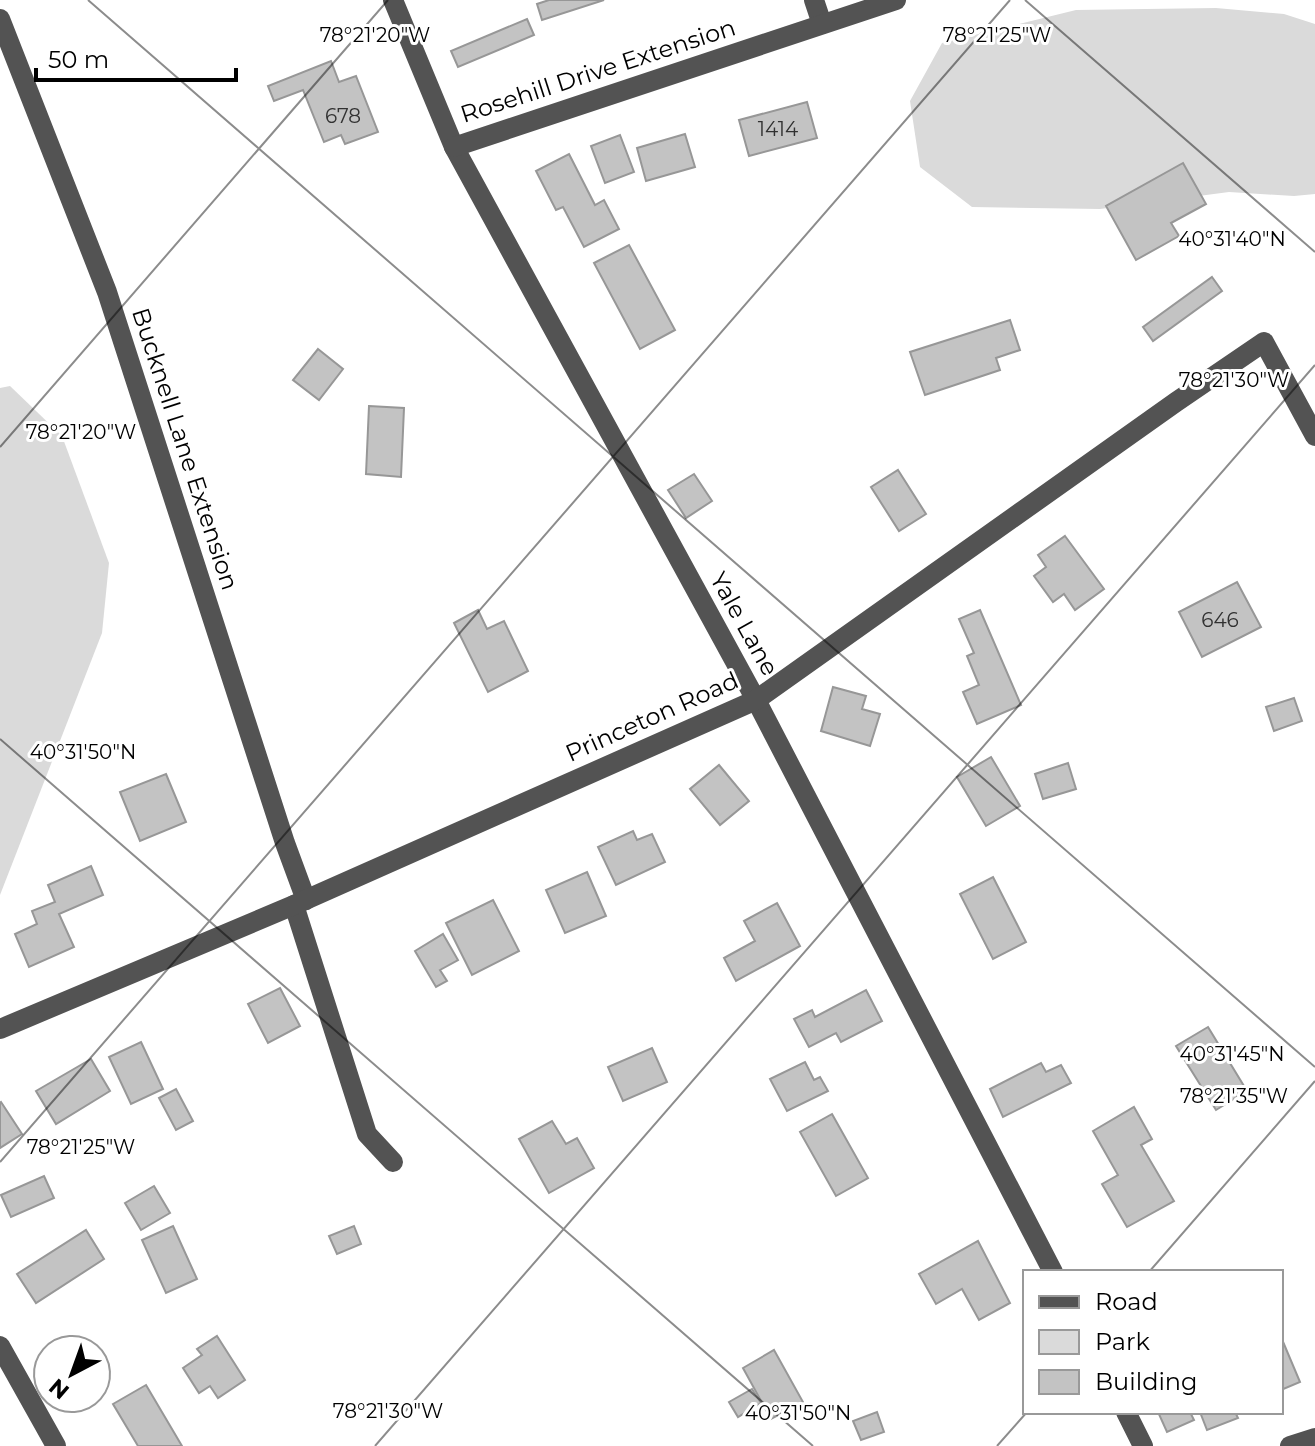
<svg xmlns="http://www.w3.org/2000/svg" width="1315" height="1446" font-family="Montserrat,sans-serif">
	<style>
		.green { fill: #dadada }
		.building { fill: #c3c3c3; stroke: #979797; stroke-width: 2 }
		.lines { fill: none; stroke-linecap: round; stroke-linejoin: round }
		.minor { stroke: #535353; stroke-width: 20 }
		.ticks { fill: none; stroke: #000; stroke-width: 2; stroke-opacity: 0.45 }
		.labels { text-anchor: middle; stroke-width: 6; stroke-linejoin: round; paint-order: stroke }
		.number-label { font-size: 20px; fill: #313131 }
		.street-label { font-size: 24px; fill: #000; stroke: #fff }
		.ticks-label { font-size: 20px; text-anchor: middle; fill: #000; stroke: #fff; stroke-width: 6; stroke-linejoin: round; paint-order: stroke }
	</style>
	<rect width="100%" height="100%" fill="#fff"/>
	<g class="green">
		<path d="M1216,8L1284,14L1315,24V194L1294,196L1229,192L1100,209L972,207L920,167L910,101L942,43L1076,10Z"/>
		<path d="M10,386L62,436L109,563L102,633L0,895V388Z"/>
	</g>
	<g class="building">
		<path d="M549,0H604L542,20L537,4Z"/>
		<path d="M527,19L534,35L458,67L451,51Z"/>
		<path d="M331,61L339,82L356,76L378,132L345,144L341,135L324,142L303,90L274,101L268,86Z"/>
		<path d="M807,102L817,138L749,156L739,120Z"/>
		<path d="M685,134L695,167L646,181L637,148Z"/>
		<path d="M620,135L634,172L605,183L591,146Z"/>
		<path d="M569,154L595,205L604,200L619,229L584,247L563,207L556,210L536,171Z"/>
		<path d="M1183,163L1206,204L1171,223L1179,236L1136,260L1106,206Z"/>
		<path d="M629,245L675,330L640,349L594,263Z"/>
		<path d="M1212,277L1222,291L1153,341L1143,327Z"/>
		<path d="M1010,320L1020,350L996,358L1000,370L925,395L910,352Z"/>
		<path d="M318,349L343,369L319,400L293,380Z"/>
		<path d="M369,406L404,408L401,477L366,474Z"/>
		<path d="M898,470L926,514L899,531L871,487Z"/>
		<path d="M694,474L712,501L686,518L668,490Z"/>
		<path d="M1065,536L1104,589L1075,610L1064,594L1053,602L1034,576L1046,567L1038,555Z"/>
		<path d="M1237,582L1261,627L1202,657L1179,612Z"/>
		<path d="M478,610L487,629L504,621L528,671L488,692L454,623Z"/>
		<path d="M980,610L1021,705L977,724L963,692L979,685L967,656L974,653L959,619Z"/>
		<path d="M833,687L866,696L862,709L880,714L870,746L821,731Z"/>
		<path d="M1294,698L1302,721L1274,731L1266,707Z"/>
		<path d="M991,757L1020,806L986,826L957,777Z"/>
		<path d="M1068,763L1076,789L1043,799L1035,774Z"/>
		<path d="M719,765L749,801L720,825L690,789Z"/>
		<path d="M166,774L186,822L140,841L120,792Z"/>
		<path d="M633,831L637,840L652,834L665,862L616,885L598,847Z"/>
		<path d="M91,866L103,895L59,914L74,947L29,967L15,934L37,924L32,911L55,902L48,885Z"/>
		<path d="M587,872L606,916L565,933L546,890Z"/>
		<path d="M993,877L1026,942L993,959L960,894Z"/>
		<path d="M493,900L519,951L472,975L446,923Z"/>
		<path d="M777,903L800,946L736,981L724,958L755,941L744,921Z"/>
		<path d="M443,934L458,960L440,970L447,981L436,987L415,951Z"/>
		<path d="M280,988L300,1026L268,1043L248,1004Z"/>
		<path d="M866,990L882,1021L841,1042L836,1033L809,1047L794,1019L812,1010L815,1017Z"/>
		<path d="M1208,1027L1247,1091L1216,1110L1176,1046Z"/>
		<path d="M141,1042L163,1089L131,1104L109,1057Z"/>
		<path d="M652,1048L667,1082L623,1101L608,1067Z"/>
		<path d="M91,1059L110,1091L56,1124L36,1091Z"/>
		<path d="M805,1062L814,1080L820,1077L828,1091L787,1111L770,1079Z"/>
		<path d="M1041,1063L1046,1072L1061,1065L1071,1083L1003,1117L990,1089Z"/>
		<path d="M176,1089L193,1121L176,1130L159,1098Z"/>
		<path d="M1,1102L22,1134L0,1148V1103Z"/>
		<path d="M1134,1107L1152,1139L1141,1145L1174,1201L1127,1227L1102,1184L1118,1175L1093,1131Z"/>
		<path d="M832,1114L868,1178L836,1196L800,1132Z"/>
		<path d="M552,1121L566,1144L577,1138L594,1168L549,1193L519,1139Z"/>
		<path d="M44,1176L54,1198L11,1217L1,1195Z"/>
		<path d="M154,1186L170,1213L141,1230L125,1203Z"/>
		<path d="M173,1226L197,1279L166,1293L142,1240Z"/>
		<path d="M354,1226L361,1244L337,1254L329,1236Z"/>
		<path d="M86,1230L104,1259L36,1303L17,1274Z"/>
		<path d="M978,1241L1010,1303L979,1320L962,1289L936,1304L919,1274Z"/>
		<path d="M217,1336L245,1380L218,1398L210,1386L199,1393L183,1368L202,1355L197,1349Z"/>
		<path d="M1281,1337L1300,1382L1281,1390Z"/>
		<path d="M774,1350L803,1402L771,1419L743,1368Z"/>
		<path d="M146,1385L182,1446H138L113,1404Z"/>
		<path d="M752,1389L761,1403L738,1417L729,1402Z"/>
		<path d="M877,1412L884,1432L861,1440L853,1421Z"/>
		<path d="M1158,1412H1190L1194,1420L1167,1432Z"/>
		<path d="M1200,1412H1235L1238,1418L1207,1430Z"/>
	</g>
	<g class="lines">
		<g class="minor">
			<path d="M393,0L454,147L756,700L1053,1272"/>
			<path d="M814,0L822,24"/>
			<path d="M0,19L107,292L285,843L306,900"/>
			<path d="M454,147L896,0"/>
			<path d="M294,905L367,1134L393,1162"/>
			<path d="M0,1029L294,905L756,700L1176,402L1264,342L1315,436"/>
			<path d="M0,1346L56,1446"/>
			<path d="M1126,1412L1143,1446"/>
			<path d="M1290,1446L1315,1438"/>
		</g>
	</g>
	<path class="ticks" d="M88,0L1315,1067M1025,0L1315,252M0,447L388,0M0,739L813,1446M0,1162L1010,0M1149,1272L1315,1081M375,1446L1315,365M997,1446L1027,1412"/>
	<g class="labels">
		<g class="number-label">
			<text x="343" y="123">678</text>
			<text x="778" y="136">1414</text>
			<text x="1220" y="627">646</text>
		</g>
		<g class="street-label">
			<text transform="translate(598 71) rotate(-18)" y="8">Rosehill Drive Extension</text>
			<text transform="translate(185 449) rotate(72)" y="8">Bucknell Lane Extension</text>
			<text transform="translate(744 624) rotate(61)" y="8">Yale Lane</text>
			<text transform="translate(652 717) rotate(-24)" y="8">Princeton Road</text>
		</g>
	</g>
	<g class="ticks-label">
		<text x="375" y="42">78°21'20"W</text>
		<text x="997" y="42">78°21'25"W</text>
		<text x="1232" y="246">40°31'40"N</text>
		<text x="1234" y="387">78°21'30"W</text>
		<text x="81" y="439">78°21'20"W</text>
		<text x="83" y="759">40°31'50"N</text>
		<text x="1232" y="1061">40°31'45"N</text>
		<text x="1234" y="1103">78°21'35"W</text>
		<text x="81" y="1154">78°21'25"W</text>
		<text x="388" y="1418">78°21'30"W</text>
		<text x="798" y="1420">40°31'50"N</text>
	</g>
	<rect x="1023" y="1270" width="260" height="144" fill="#ffffff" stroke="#999999" stroke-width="2"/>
	<rect x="1039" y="1296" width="40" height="12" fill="#535353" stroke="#999999" stroke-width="2"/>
	<text x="1095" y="1310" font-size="24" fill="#000000">Road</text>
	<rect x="1039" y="1330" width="40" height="24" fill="#dadada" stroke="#999999" stroke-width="2"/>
	<text x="1095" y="1350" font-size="24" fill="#000000">Park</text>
	<rect x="1039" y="1370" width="40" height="24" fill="#c3c3c3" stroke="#999999" stroke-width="2"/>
	<text x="1095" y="1390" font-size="24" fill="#000000">Building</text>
	<g transform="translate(72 1374) rotate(221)"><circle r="38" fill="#ffffff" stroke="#999999" stroke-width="2"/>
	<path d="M0-6L14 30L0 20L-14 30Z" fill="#000000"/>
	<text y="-12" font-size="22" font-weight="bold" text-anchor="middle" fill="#000000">N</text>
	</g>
	<path d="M36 68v12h200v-12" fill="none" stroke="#000000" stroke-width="4"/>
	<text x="48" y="68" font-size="24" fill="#000000" stroke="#ffffff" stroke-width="6" paint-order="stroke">50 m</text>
</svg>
